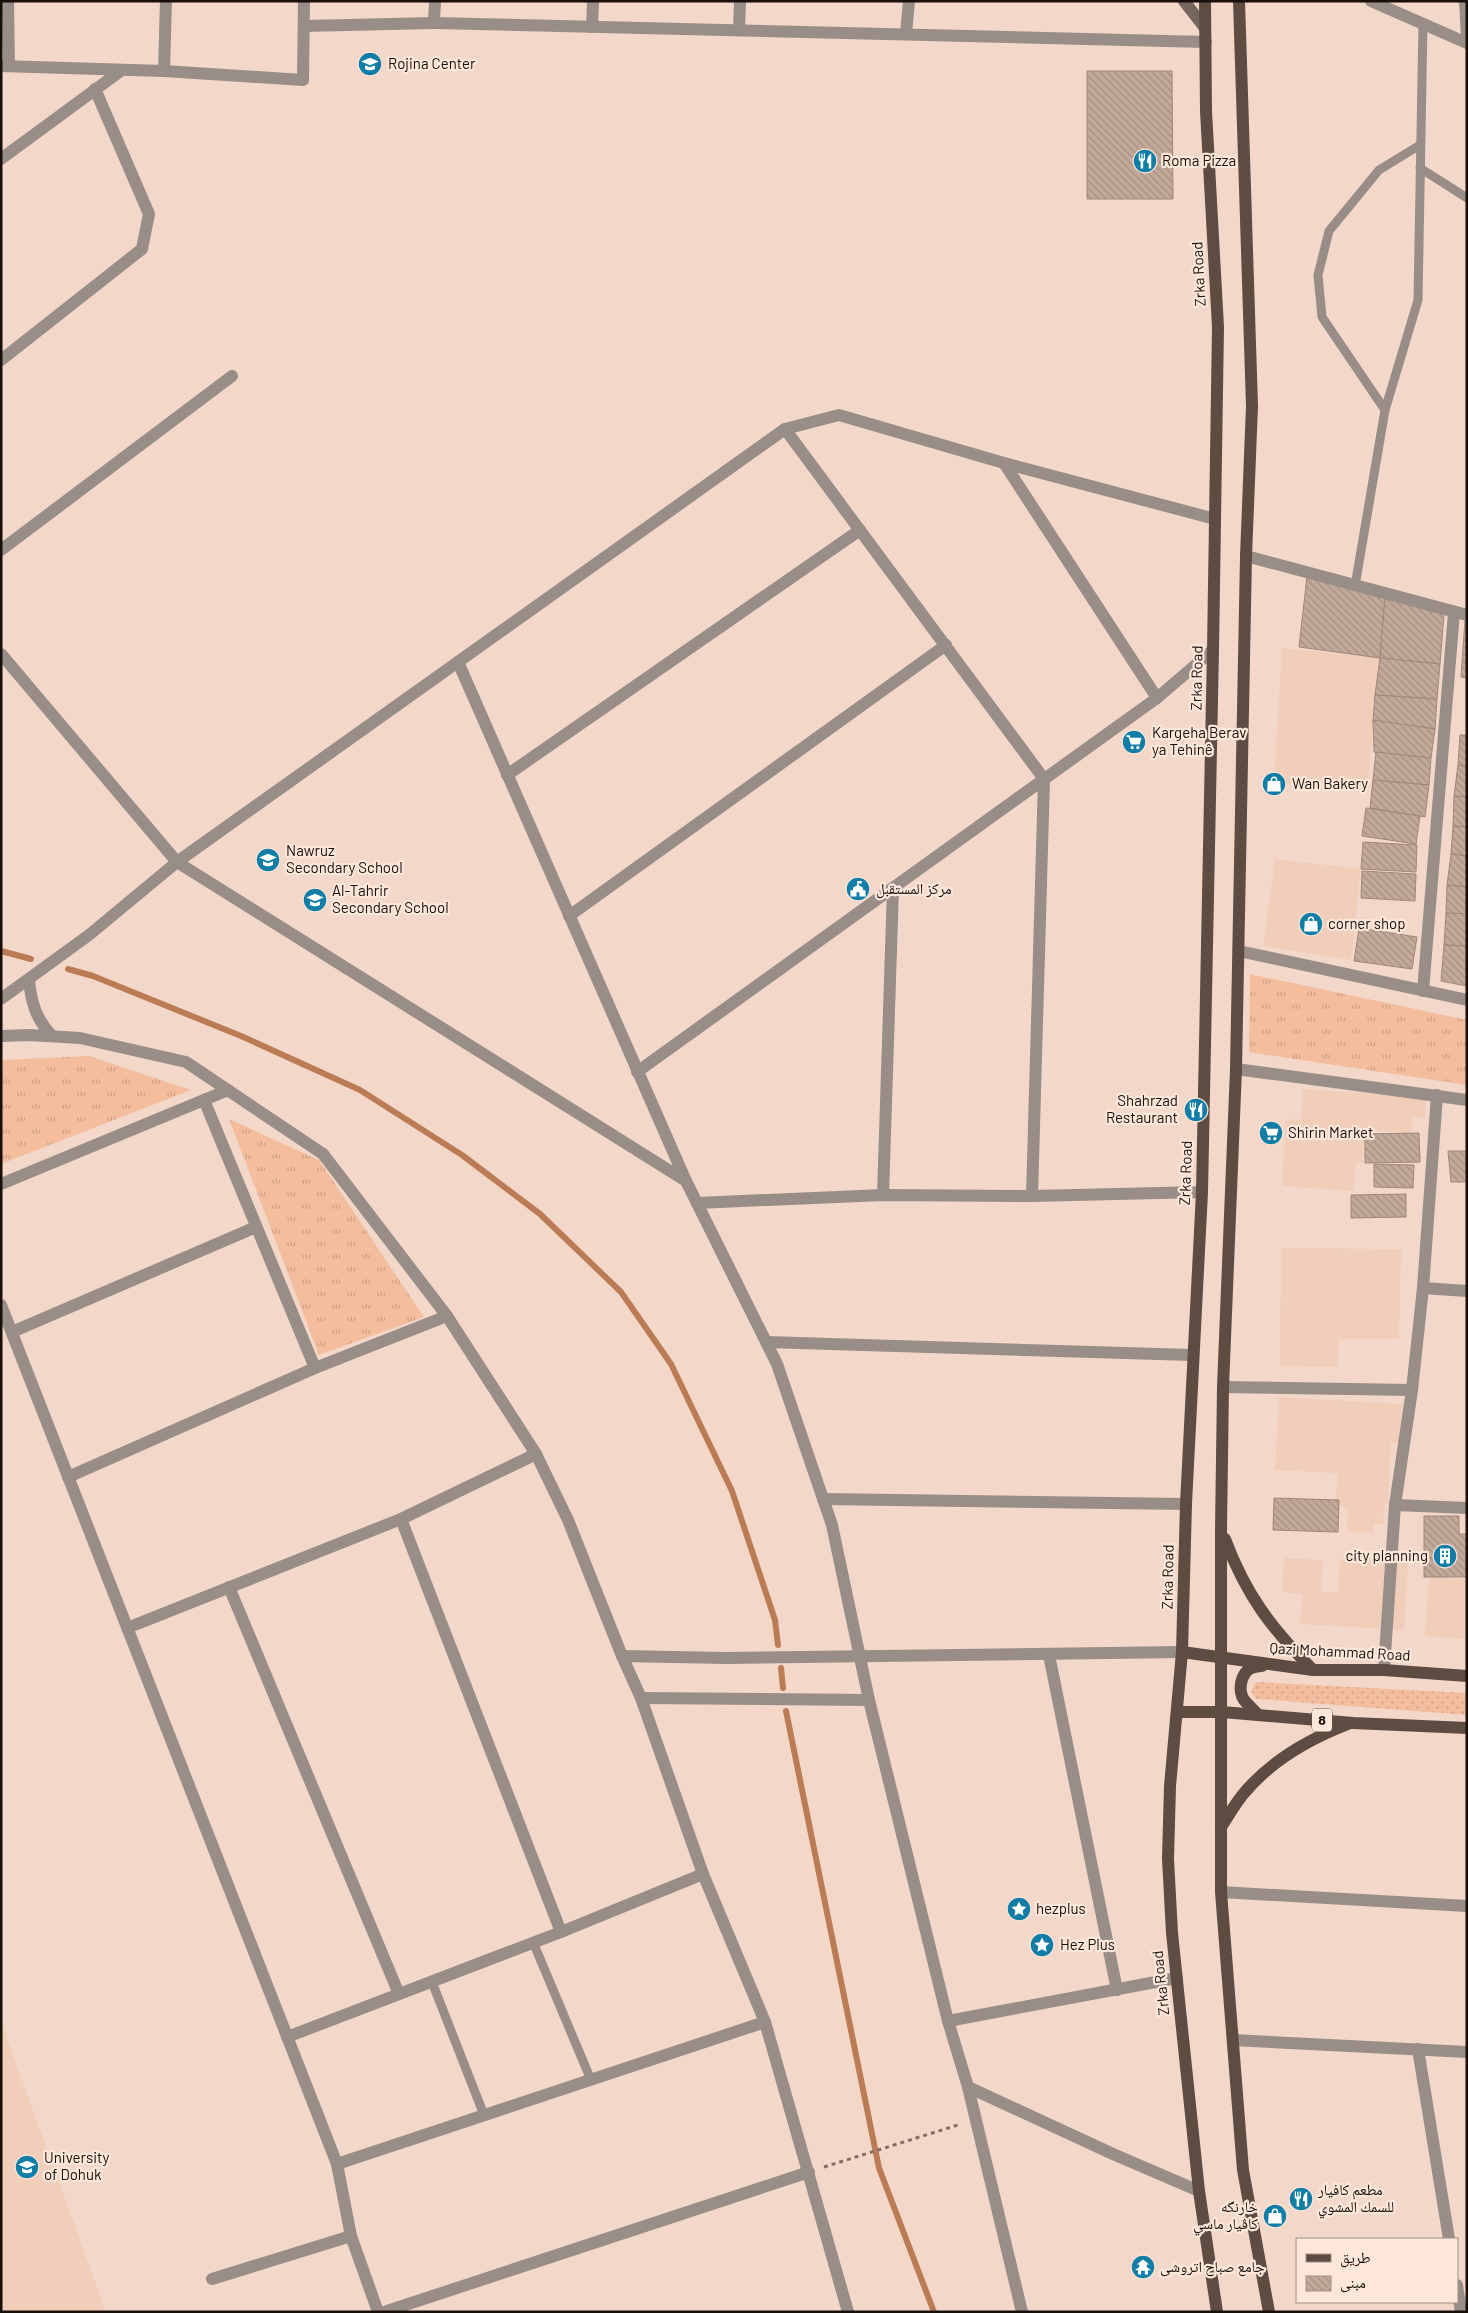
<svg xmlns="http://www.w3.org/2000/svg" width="1468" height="2313" font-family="Barlow,'Noto Naskh Arabic',sans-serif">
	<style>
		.built { fill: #f0ceba }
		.grass { fill: url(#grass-tufts) }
		.garden { fill: url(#garden-dots) }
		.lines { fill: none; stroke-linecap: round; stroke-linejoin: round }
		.stream { stroke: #bb7b55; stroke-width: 6 }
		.building { fill: url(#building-back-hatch); stroke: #a08779 }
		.path { stroke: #827066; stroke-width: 3; stroke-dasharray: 4 4; stroke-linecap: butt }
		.lane { stroke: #988d87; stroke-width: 9 }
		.street { stroke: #988d87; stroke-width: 12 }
		.secondary { stroke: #76675e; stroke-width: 12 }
		.primary { stroke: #5e4b41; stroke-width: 12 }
		.labels { text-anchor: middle; stroke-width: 4.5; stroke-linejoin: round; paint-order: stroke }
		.shield { fill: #fde7da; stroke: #5d5048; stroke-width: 1 }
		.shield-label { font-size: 14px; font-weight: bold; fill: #180f0a }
		.poi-label { font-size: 15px; fill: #180f0a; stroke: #fde7da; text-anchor: start }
		.street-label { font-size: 15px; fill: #180f0a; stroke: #fde7da }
	</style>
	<defs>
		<pattern id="grass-tufts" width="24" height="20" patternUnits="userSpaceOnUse" patternTransform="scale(1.25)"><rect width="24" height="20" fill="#f3bd9e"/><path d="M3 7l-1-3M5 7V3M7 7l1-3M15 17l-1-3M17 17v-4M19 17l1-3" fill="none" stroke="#d0a187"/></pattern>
		<pattern id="garden-dots" width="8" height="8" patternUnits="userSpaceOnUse" patternTransform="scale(1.25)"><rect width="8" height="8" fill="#f3bd9e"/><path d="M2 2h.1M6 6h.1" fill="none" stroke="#d0a187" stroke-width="1.8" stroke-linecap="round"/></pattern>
		<pattern id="building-back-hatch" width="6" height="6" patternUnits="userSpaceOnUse" patternTransform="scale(1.25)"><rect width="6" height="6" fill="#c2a99a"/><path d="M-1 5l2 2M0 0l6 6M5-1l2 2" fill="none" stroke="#a69083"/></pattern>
	</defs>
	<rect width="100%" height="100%" fill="#f3d8c9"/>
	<g class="built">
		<path d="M1282,648L1380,658L1368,783L1274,784Z"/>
		<path d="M1275,859L1361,869L1351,960L1263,946Z"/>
		<path d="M1303,1089L1426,1097L1425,1118L1412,1117L1411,1133L1365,1130L1363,1163L1356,1162L1354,1191L1282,1186L1286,1119L1301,1120Z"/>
		<path d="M1281,1248L1401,1249L1399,1339H1339L1338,1367L1280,1366Z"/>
		<path d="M1279,1397L1402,1404L1400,1443H1391L1388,1504H1384L1383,1524H1374L1373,1533L1347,1532L1348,1507L1339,1506L1338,1532L1273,1530L1274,1498L1336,1500L1337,1473L1275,1470Z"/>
		<path d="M1284,1558L1323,1560L1321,1591L1338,1592L1340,1559L1408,1563L1404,1630L1300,1624L1302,1594L1282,1592Z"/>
		<path d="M1429,1577L1467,1579V1639L1425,1636Z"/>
		<path d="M1,2022L106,2312H1Z"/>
	</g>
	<g class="grass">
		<path d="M1250,974L1467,1020V1085L1249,1052Z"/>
		<path d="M89,1056L191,1090L1,1164V1060Z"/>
		<path d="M229,1119L319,1160L424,1317L319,1355Z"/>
	</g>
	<path class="garden" d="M1256,1682L1467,1693V1715L1256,1699L1251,1691Z"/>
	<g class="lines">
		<g class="stream">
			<path d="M1,951L31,959"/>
			<path d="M68,969L93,976L241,1036L360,1090L462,1155L540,1214L621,1292L671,1364L732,1491L775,1620L778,1645"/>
			<path d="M781,1668L783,1688"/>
			<path d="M786,1711L879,2168L934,2312"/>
		</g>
	</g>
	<g class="building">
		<path d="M1087,71H1172L1173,199H1087Z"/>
		<path d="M1307,576L1385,597L1380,658L1299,647Z"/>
		<path d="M1385,597L1444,615L1440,664L1380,658Z"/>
		<path d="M1465,620H1467V678L1461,677Z"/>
		<path d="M1380,658L1440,664L1437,699L1375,695Z"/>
		<path d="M1375,695L1437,699L1435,729L1373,721Z"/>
		<path d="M1373,720L1435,729L1431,758L1374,752Z"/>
		<path d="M1460,735H1467V766L1458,765Z"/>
		<path d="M1376,752L1431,758L1429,785L1373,780Z"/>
		<path d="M1458,765L1467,766V797L1454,796Z"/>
		<path d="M1373,780L1429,785L1425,817L1370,808Z"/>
		<path d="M1454,796L1467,797V827L1453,826Z"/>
		<path d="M1366,808L1420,816L1416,844L1362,836Z"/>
		<path d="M1453,826L1467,827V856L1451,854Z"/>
		<path d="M1363,842L1417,845L1416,872L1361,869Z"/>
		<path d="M1451,854L1467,856V887L1447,885Z"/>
		<path d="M1362,871L1416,874L1415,901L1361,898Z"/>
		<path d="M1447,885L1467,887V914L1446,913Z"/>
		<path d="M1446,913L1467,914V946L1444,945Z"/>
		<path d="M1359,928L1417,937L1412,969L1354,961Z"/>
		<path d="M1444,945L1467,946V986L1441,981Z"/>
		<path d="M1419,1133L1420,1162L1365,1163V1134Z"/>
		<path d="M1448,1151H1467V1182H1451Z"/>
		<path d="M1374,1164L1414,1165L1413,1188L1374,1187Z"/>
		<path d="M1406,1194V1217L1351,1218V1195Z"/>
		<path d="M1274,1498L1339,1500L1338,1532L1273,1530Z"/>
		<path d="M1424,1516H1459V1534H1467V1577H1424Z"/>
	</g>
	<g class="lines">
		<path class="path" d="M824,2167L961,2124"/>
		<g class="lane">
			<path d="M1420,168L1467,198"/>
			<path d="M1385,410L1322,317L1318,275L1329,231L1379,170L1420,145"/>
			<path d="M1355,586L1385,410L1418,300L1423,24"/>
			<path d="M533,1942L591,2080"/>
			<path d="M432,1982L484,2115"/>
		</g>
		<g class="street">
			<path d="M8,1L9,66"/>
			<path d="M435,1L434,23L1206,42"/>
			<path d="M1371,1L1467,43"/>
			<path d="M1465,1L1467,37"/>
			<path d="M304,26L434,23"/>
			<path d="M592,27L593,1"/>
			<path d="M739,30L740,1"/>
			<path d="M906,34L909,1"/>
			<path d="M1,66L164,71L303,80L304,1"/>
			<path d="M164,71L166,1"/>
			<path d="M1,159L122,70"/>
			<path d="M1,360L142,249L149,214L95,89"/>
			<path d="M785,429L1044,779L1032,1196"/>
			<path d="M1004,463L1157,698"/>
			<path d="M1,550L232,376"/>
			<path d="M1246,556L1467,615"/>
			<path d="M1,654L177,862L686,1181"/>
			<path d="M458,662L686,1181L777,1364L832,1525L869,1700L948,2021L968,2087L1022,2312"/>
			<path d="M507,775L860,530"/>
			<path d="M569,916L946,645"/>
			<path d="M1239,951L1467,1000"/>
			<path d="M29,980C31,1002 36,1019 52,1036"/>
			<path d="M1423,991L1454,612"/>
			<path d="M1,999L89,935L177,862L785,429L839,415L1004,463L1215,519"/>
			<path d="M1,1036L29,1035L80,1038L186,1062L323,1154L447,1316L536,1454L568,1520L622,1656L641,1698L703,1874L765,2022L848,2312"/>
			<path d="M1236,1069L1467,1100"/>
			<path d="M637,1072L1157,698L1213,650"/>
			<path d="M204,1100L315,1368"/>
			<path d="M1,1184L228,1090"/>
			<path d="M883,1195L893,888"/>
			<path d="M697,1203L883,1195L1032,1196L1202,1192"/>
			<path d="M1423,1288L1467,1291"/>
			<path d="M1,1305L337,2164L351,2236L378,2312"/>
			<path d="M12,1332L256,1227"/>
			<path d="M766,1342L1192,1355"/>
			<path d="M1223,1387L1412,1390"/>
			<path d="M68,1477L315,1368L447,1316"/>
			<path d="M823,1499L1186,1504"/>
			<path d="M1395,1505L1467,1508"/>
			<path d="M401,1519L561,1932"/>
			<path d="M229,1587L399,1994"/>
			<path d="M127,1628L401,1519L536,1454"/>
			<path d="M1049,1655L1117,1990"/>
			<path d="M622,1656L726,1658L1182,1652"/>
			<path d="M1384,1670L1395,1505L1412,1390L1423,1288L1437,1095"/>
			<path d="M641,1698L869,1700"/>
			<path d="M1221,1892L1467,1906"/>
			<path d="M948,2021L1177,1978"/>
			<path d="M287,2037L561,1932L703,1874"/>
			<path d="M1233,2040L1467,2052"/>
			<path d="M1418,2049L1449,2239"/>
			<path d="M968,2087L1113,2154L1199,2191"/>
			<path d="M337,2164L765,2022"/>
			<path d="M212,2279L351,2236"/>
			<path d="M1457,2285L1461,2312"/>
			<path d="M384,2312L809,2172"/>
		</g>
		<path class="secondary" d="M1184,1L1205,28"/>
		<g class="primary">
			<path d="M1205,1L1206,111L1218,327L1213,650L1202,1192L1186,1504L1182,1652L1170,1786L1168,1859L1172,1933L1199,2191L1217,2312"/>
			<path d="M1239,1L1252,406L1246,556L1236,1069L1223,1387L1221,1530V1892L1243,2170L1269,2312"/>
			<path d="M1225,1539C1246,1595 1271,1628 1313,1670"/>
			<path d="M1182,1652L1313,1670H1384L1467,1676"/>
			<path d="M1178,1712H1222L1353,1723L1467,1728"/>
			<path d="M1258,1715C1254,1710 1248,1705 1244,1700C1238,1691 1240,1674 1251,1668C1254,1667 1259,1666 1262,1666"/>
			<path d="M1221,1827C1229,1815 1236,1802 1245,1792C1273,1759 1309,1739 1348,1724"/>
		</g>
	</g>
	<defs>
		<g id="school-disc" transform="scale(1.25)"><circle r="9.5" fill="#127ea7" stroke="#fde7da"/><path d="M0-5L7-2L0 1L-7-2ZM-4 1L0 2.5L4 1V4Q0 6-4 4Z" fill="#fff"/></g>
		<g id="restaurant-disc" transform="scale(1.25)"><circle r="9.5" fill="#127ea7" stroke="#fde7da"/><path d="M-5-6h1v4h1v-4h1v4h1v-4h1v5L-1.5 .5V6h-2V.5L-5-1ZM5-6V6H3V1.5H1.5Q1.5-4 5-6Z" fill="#fff"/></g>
		<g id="supermarket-disc" transform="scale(1.25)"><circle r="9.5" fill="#127ea7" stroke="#fde7da"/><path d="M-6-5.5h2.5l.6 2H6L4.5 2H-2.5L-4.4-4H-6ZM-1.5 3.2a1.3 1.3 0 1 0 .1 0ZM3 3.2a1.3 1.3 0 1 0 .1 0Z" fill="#fff"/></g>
		<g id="shop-disc" transform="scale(1.25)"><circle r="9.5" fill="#127ea7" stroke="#fde7da"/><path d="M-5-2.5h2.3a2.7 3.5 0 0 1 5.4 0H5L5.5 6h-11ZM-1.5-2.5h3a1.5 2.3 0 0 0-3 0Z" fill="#fff"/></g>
		<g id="civic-disc" transform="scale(1.25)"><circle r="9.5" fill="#127ea7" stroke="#fde7da"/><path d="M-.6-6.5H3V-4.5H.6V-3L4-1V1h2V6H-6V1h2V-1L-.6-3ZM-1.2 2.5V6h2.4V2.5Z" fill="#fff"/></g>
		<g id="building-disc" transform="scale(1.25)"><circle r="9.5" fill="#127ea7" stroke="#fde7da"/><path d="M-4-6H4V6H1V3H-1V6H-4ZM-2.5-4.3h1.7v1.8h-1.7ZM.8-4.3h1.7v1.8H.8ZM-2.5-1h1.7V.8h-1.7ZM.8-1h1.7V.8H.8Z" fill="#fff"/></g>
		<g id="sight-disc" transform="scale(1.25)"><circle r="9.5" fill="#127ea7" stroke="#fde7da"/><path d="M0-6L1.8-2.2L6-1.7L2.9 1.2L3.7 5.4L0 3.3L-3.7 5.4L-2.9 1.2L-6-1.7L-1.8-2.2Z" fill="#fff"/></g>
		<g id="university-disc" transform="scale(1.25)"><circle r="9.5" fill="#127ea7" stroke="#fde7da"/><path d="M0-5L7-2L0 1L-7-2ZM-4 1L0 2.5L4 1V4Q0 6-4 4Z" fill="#fff"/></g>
		<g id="temple-disc" transform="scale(1.25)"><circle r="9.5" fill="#127ea7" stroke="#fde7da"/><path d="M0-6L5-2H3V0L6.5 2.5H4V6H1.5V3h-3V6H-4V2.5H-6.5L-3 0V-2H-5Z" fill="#fff"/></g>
	</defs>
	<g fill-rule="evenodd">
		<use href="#school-disc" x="370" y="64"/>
		<use href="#restaurant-disc" x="1145" y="161"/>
		<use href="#supermarket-disc" x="1134" y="742"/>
		<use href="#shop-disc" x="1274" y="784"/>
		<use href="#school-disc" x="268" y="860"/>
		<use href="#civic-disc" x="858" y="889"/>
		<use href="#school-disc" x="315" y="900"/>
		<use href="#shop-disc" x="1311" y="924"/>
		<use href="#restaurant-disc" x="1196" y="1110"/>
		<use href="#supermarket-disc" x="1271" y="1133"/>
		<use href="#building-disc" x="1445" y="1556"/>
		<use href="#sight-disc" x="1019" y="1909"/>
		<use href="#sight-disc" x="1042" y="1945"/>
		<use href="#university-disc" x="27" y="2167"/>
		<use href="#restaurant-disc" x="1301" y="2199"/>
		<use href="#shop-disc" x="1275" y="2216"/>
		<use href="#temple-disc" x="1143" y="2267"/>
	</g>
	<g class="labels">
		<rect class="shield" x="1312" y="1708.5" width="20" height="23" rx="4"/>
		<g class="shield-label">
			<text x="1322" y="1725">8</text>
		</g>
		<g class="poi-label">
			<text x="388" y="69">Rojina Center</text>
			<text x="1162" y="166">Roma Pizza</text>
			<text x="1152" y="738">Kargeha Berav<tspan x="1152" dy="17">ya Tehinê</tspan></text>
			<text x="1292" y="789">Wan Bakery</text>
			<text x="286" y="856">Nawruz<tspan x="286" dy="17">Secondary School</tspan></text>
			<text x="876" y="894">مركز المستقبل</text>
			<text x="332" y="896">Al-Tahrir<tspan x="332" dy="17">Secondary School</tspan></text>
			<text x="1328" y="929">corner shop</text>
			<text x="1178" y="1106" text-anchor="end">Shahrzad<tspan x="1178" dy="17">Restaurant</tspan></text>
			<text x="1288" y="1138">Shirin Market</text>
			<text x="1428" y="1561" text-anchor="end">city planning</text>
			<text x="1036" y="1914">hezplus</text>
			<text x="1060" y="1950">Hez Plus</text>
			<text x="44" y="2163">University<tspan x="44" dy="17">of Dohuk</tspan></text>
			<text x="1318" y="2195">مطعم كافيار<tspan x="1318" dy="17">للسمك المشوي</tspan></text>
			<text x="1258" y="2212" text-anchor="end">خارنگه<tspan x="1258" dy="17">كاڤيار ماسي</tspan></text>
			<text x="1160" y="2272">جامع صباح اتروشى</text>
		</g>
		<g class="street-label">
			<text transform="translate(1199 274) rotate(-93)" y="5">Zrka Road</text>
			<text transform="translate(1197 678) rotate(-89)" y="5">Zrka Road</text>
			<text transform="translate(1186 1173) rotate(-88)" y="5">Zrka Road</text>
			<text transform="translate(1168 1577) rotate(-89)" y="5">Zrka Road</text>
			<text transform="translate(1340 1652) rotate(3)" y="5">Qazi Mohammad Road</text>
			<text transform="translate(1161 1983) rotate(-96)" y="5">Zrka Road</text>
		</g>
	</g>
	<rect width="1468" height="2313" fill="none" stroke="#180f0a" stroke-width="5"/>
	<rect x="1296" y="2238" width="162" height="65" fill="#fde7da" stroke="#a19187"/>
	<rect x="1306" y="2254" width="25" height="8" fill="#5e4b41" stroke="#a19187"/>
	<text x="1340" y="2263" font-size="15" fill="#180f0a">طريق</text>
	<rect x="1306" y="2276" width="25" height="15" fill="url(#building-back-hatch)" stroke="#a19187"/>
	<text x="1340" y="2288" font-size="15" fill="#180f0a">مبنى</text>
</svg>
